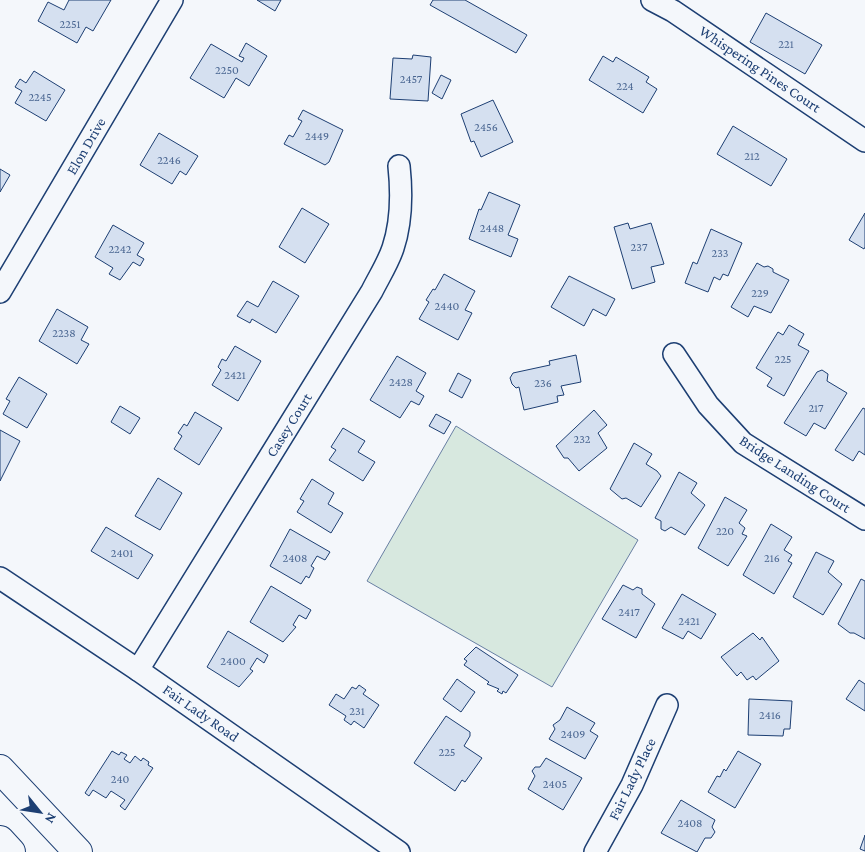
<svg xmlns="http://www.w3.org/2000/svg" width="865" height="852" font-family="'Crimson Pro',serif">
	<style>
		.green { fill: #d7e8df; stroke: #687fa3 }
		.building { fill: #d5e0f0; stroke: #1d3f73 }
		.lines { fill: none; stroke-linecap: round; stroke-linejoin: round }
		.minor-casing { stroke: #1d3f73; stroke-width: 24 }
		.primary-casing { stroke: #1d3f73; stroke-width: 30 }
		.minor { stroke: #f4f7fb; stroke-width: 21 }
		.primary { stroke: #f4f7fb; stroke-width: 28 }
		.labels { text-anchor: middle; stroke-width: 4; stroke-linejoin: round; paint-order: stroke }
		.number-label { font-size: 12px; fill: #4b6792 }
		.street-label { font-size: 15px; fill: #1d3f73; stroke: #f4f7fb }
	</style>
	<rect width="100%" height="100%" fill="#f4f7fb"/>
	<path class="green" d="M456,426L638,540L552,687L367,581Z"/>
	<g class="building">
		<path d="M69,0H111L93,31L86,27L77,43L38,21L48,2L64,10Z"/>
		<path d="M257,0H281L275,11Z"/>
		<path d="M433,0H465L527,35L516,53L430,5Z"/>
		<path d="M766,13L822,45L805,74L750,42Z"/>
		<path d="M246,43L267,56L249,86L236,78L224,98L190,78L211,44L242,62L244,58L239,56Z"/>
		<path d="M413,55L431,57L428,101L390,99L393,58L412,59Z"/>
		<path d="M603,56L613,62L616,57L649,77L646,82L657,89L643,113L589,80Z"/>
		<path d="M34,71L65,90L46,121L15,103L22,91L15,87L20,79L26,83Z"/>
		<path d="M441,75L451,80L442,99L432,93Z"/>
		<path d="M493,100L513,142L481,157L474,141L471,142L461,114Z"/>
		<path d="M303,110L343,130L329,162L325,165L284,144L289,135L293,137L302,121L298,119Z"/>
		<path d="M733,126L787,159L771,186L717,154Z"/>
		<path d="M159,133L198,156L186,175L180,171L172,184L140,165Z"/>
		<path d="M0,169L10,175L0,192Z"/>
		<path d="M489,192L520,205L508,235L518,239L511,257L469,239L479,209L481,210Z"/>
		<path d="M302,208L329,224L305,263L279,247Z"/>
		<path d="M865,213V247L864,249L849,240Z"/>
		<path d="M628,223L630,229L651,223L664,264L651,267L655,282L632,289L614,227Z"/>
		<path d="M113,225L144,243L137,255L144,259L140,266L133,262L120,280L109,274L113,268L95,257Z"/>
		<path d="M711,229L742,243L728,276L723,274L720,280L714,277L708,292L685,283L693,262L697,264Z"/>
		<path d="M757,263L764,267L768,266L773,269V272L789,280L771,313L754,306L748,317L731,307Z"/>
		<path d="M444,274L475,291L465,310L472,313L458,340L419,319L429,302L426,300L433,289L435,290Z"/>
		<path d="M569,276L615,299L606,316L593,309L584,326L551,307Z"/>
		<path d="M273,281L299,296L276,333L252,319L250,323L237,316L247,301L258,307Z"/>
		<path d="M57,309L88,327L81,340L89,344L77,364L39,341Z"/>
		<path d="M789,325L804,334L798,345L809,351L784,396L767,386L772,378L756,368L778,332L783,335Z"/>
		<path d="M235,346L261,361L238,401L212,385L221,370L218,367L222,359L226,361Z"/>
		<path d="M576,355L581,382L561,386L564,395L557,396L558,402L524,410L519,387L516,388L512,384L510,378L513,373L550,365L549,361Z"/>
		<path d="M397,356L426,373L416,391L424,396L419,405L411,401L400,418L370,400Z"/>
		<path d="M822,370L828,374L827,381L847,393L825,429L814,423L806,436L784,423L817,372Z"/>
		<path d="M458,373L471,380L462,398L449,391Z"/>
		<path d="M19,377L47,394L27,428L3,414L10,401L6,399Z"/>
		<path d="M120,406L140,418L130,434L111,422Z"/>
		<path d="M863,408L865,409V455L859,451L853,461L835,450Z"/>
		<path d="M594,410L607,425L598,433L607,448L579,471L568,458H564L556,446Z"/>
		<path d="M195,412L222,428L199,465L174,449L182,436L178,433L184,424L187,426Z"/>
		<path d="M436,414L451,422L444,434L429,426Z"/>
		<path d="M343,428L365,441L358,452L375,462L363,481L329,460L336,450L331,447Z"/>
		<path d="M0,430L20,441L0,481Z"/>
		<path d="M634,443L652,454L646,464L657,471L661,476L641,507L626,498L622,499L610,489Z"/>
		<path d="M679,472L697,483L691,493L705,505L685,535L671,527L665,531L661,529V521L655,518Z"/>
		<path d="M158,478L182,493L160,530L135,516Z"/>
		<path d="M312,479L334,493L328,504L343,513L331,533L297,512L304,501L300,499Z"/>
		<path d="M725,497L747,510L739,523L745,528L742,534L747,536L728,566L698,548Z"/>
		<path d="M771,524L792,537L784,550L792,555L788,561L792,563L774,594L743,575Z"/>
		<path d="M106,527L153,555L138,579L91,551Z"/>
		<path d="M290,529L330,552L325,560L317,556L311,566L314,568L309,578L306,576L301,584L270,566Z"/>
		<path d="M816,552L834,561L828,572L842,584L823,615L793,597Z"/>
		<path d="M861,579L865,581V639L854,633H850L838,624Z"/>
		<path d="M623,585L633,590L637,587L642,589V594L655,604L636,638L602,619Z"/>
		<path d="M271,586L311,610L306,619L299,615L293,625L296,627L283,642L250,622Z"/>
		<path d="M682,594L716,614L701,639L688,631L683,639L662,628Z"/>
		<path d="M228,631L268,655L264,663L257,658L250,669L253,671L239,687L207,667Z"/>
		<path d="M753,633L760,640L762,637L779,661L756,680L753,676L747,680L741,672L737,676L721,657Z"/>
		<path d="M476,647L518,675L506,693L503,691L502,694L497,691L499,689L487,684L489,682L464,665L467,661L464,659Z"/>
		<path d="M457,679L475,692L461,712L443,699Z"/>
		<path d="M859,680L865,684V711L846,699Z"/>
		<path d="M359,685L366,690L363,694L379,705L364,728L354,721L351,725L344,720L346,716L329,705L336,694L344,699L352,687L356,689Z"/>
		<path d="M749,699L792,701L790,729H784L783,736L748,735Z"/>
		<path d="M567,707L595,723L590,731L598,736L585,759L549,739L555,729L553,725L560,720Z"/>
		<path d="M446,716L470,732V736L464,746L482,758L465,782L462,780L455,791L414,763Z"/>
		<path d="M112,751L119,755L121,752L127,755L124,759L130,763L135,756L141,761L143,758L149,762L148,765L153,768L125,810L120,806L125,800L111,791L106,798L93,790L89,796L85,793Z"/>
		<path d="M738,751L761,764L735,808L708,792L717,776L720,777L724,769L726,771Z"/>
		<path d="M546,758L582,778L563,810L528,789L535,776L532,771L535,767H540Z"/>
		<path d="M681,800L715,820L712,827L715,832L711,838H705L697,852L661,833Z"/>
		<path d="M865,835V851L860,849Z"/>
	</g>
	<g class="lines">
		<g class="minor-casing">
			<g id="minor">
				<path d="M652,0L673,11L865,141"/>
				<path d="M0,292L172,0"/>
				<path d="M674,354L708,405L743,443L865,519"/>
				<path d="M0,578L138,670L399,852"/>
				<path d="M138,670L372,291C379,277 388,263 393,248C402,221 402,194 399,166"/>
				<path d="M595,852L632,785L667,705"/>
			</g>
		</g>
		<g class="primary-casing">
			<g id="primary">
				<path d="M0,769L78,852"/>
				<path d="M0,840L11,852"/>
			</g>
		</g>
		<use href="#minor" class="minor"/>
		<use href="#primary" class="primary"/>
	</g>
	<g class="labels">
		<g class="number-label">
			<text x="70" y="28">2251</text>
			<text x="786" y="48">221</text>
			<text x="227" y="74">2250</text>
			<text x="411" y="83">2457</text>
			<text x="625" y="90">224</text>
			<text x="40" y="101">2245</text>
			<text x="486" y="131">2456</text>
			<text x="317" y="140">2449</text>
			<text x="752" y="160">212</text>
			<text x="169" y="164">2246</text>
			<text x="492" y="232">2448</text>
			<text x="639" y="251">237</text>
			<text x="120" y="253">2242</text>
			<text x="720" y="257">233</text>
			<text x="760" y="297">229</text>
			<text x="447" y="310">2440</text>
			<text x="64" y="337">2238</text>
			<text x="783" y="363">225</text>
			<text x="235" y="379">2421</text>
			<text x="401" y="386">2428</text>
			<text x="543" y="387">236</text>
			<text x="816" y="412">217</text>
			<text x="582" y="443">232</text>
			<text x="725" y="535">220</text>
			<text x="122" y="557">2401</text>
			<text x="295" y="562">2408</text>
			<text x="772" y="562">216</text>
			<text x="629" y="616">2417</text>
			<text x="689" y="625">2421</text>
			<text x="233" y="665">2400</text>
			<text x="357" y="715">231</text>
			<text x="770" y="719">2416</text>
			<text x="573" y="738">2409</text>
			<text x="447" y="756">225</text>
			<text x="120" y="783">240</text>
			<text x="555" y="788">2405</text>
			<text x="690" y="827">2408</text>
		</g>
		<g class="street-label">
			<text transform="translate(760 69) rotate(34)" y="5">Whispering Pines Court</text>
			<text transform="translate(86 146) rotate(-60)" y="5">Elon Drive</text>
			<text transform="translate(289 425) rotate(-58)" y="5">Casey Court</text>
			<text transform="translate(795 474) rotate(33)" y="5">Bridge Landing Court</text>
			<text transform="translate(201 713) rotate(35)" y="5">Fair Lady Road</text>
			<text transform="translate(632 779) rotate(-64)" y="5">Fair Lady Place</text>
		</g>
	</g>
	<g transform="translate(40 812) rotate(120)" stroke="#f4f7fb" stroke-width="4" paint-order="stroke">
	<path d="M0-4L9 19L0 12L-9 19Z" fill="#1d3f73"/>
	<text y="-8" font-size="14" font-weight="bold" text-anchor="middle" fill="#1d3f73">N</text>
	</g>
</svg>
